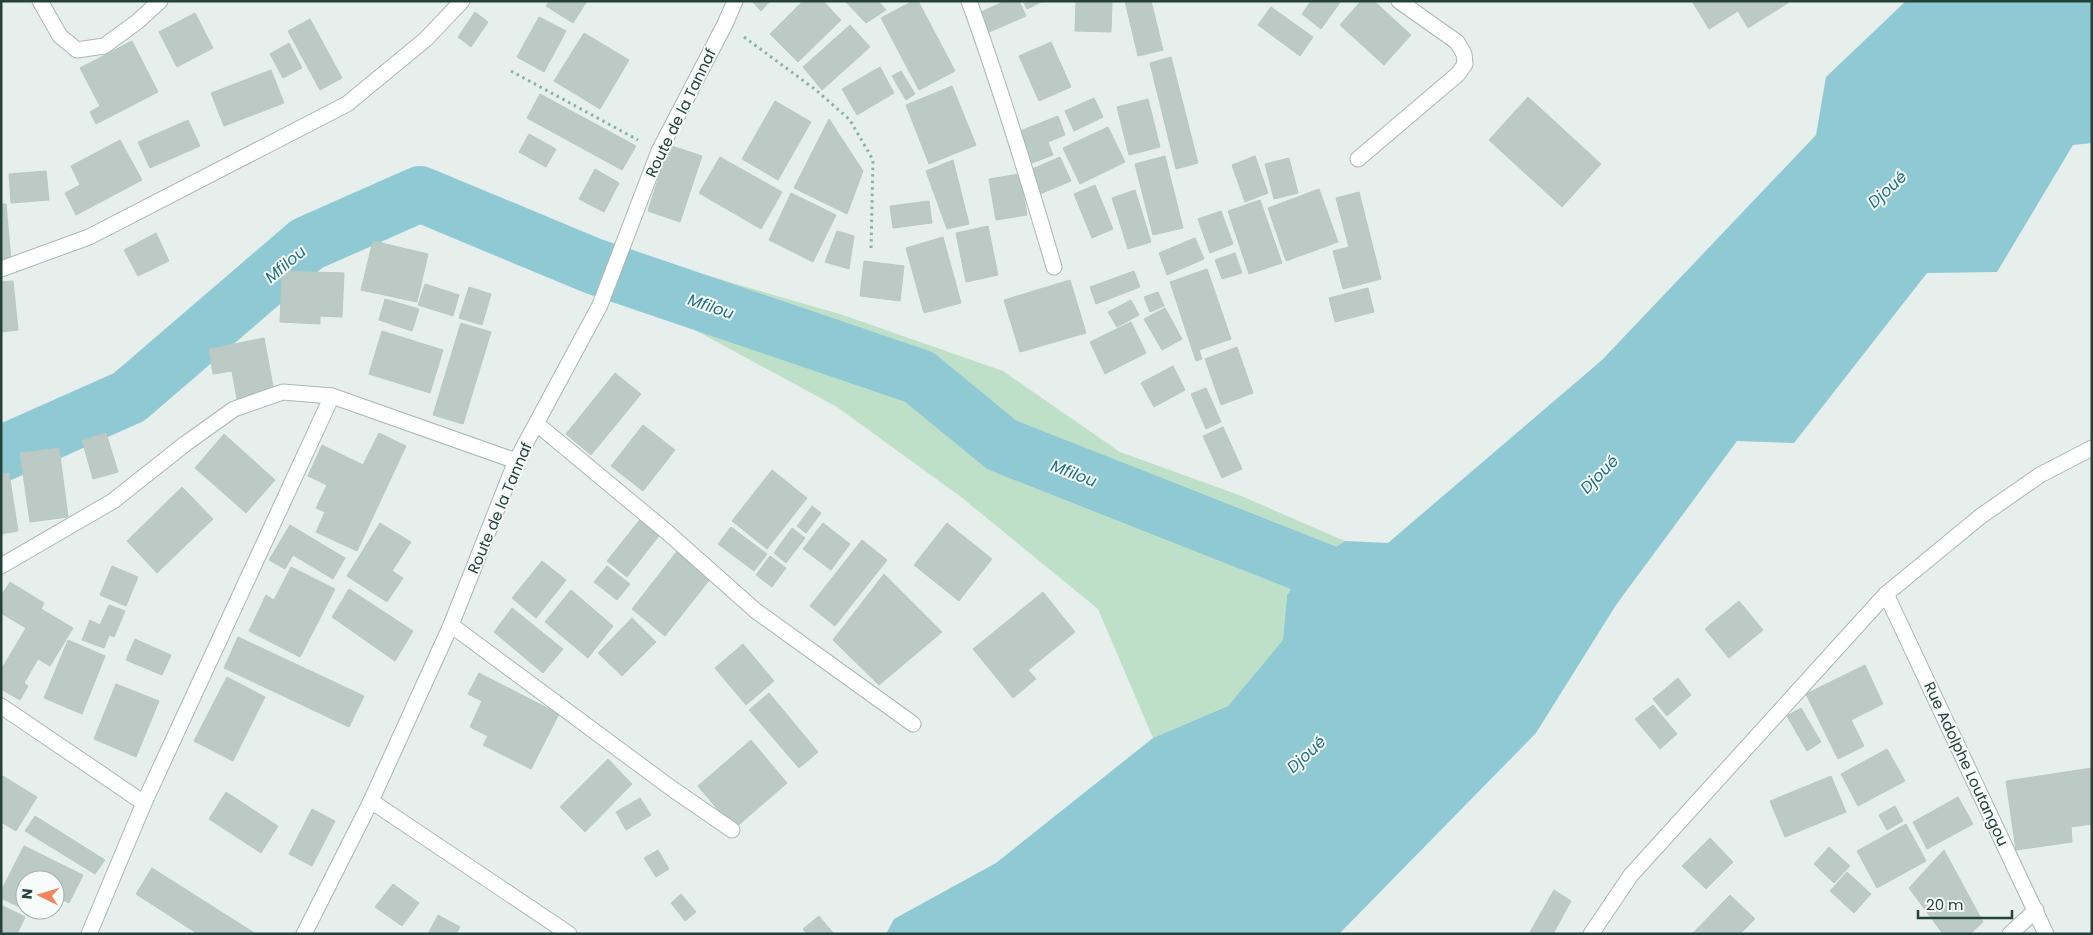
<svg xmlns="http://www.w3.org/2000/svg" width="2093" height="935" font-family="Poppins,sans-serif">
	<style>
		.green { fill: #bfe0c8 }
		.water { fill: #8ec9d4 }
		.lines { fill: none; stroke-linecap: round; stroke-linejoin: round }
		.river { stroke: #8ec9d4; stroke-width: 56 }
		.building { fill: #bbcac4; stroke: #b8c9c2 }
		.minor-casing { stroke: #a8b8b2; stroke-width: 17 }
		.path { stroke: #86b3a5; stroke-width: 3; stroke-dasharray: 2.5 4; stroke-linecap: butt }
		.minor { stroke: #fff; stroke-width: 15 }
		.labels { text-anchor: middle; stroke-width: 4; stroke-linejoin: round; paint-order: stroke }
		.street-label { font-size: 15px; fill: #24423a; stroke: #f7fbf9 }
		.water-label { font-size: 16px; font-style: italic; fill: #1c6f80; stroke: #f7fbf9 }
	</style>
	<rect width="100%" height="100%" fill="#e6efeb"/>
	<path class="green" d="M644,257L843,315L1003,371L1120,452L1239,495L1345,541L1308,566L1287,595L1283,640L1228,706L1153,738L1098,609L961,497L837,407L660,311L625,294Z"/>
	<path class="water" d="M1906,1H2092V143L2073,145L1997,272L1927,273L1794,443L1737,441L1616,605L1536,733L1339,934H886L894,919L996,863L1153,738L1228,706L1283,640L1287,595L1308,566L1345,541L1388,543L1602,360L1816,135L1826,77Z"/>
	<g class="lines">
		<path class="river" d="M1,454L129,397L307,244L420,194L593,266L919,377L1002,445L1380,594"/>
	</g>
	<g class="building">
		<path d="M549,1H587L573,23L546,6Z"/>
		<path d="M752,1H770L761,11Z"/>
		<path d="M803,1H823L841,20L798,62L770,34Z"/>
		<path d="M845,1H878L886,10L866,23Z"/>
		<path d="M913,1H918L955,71L919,90L881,18Z"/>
		<path d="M1005,1H1019L1026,16L987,33L979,13Z"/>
		<path d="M1023,1H1043L1027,9Z"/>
		<path d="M1076,1H1112L1111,32L1075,31Z"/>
		<path d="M1125,1H1151L1163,50L1138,56Z"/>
		<path d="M1311,1H1341L1321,29L1302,14Z"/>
		<path d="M1361,1H1374L1411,35L1384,65L1340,25Z"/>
		<path d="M1692,1H1791L1748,28L1738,11L1709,29Z"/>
		<path d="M1271,7L1313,37L1300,56L1258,25Z"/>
		<path d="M475,12L488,22L471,47L458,37Z"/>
		<path d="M195,13L213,48L177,67L159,32Z"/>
		<path d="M539,17L566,31L544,72L517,57Z"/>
		<path d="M310,19L342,78L320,90L288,31Z"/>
		<path d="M850,25L870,47L822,90L803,67Z"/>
		<path d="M584,33L629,60L600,109L554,81Z"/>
		<path d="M132,41L158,92L96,124L90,112L100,106L80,68Z"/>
		<path d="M1051,42L1071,87L1039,101L1019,56Z"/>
		<path d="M289,43L302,68L283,78L270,54Z"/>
		<path d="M1171,57L1198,163L1176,169L1150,63Z"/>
		<path d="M880,67L894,93L857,115L842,89Z"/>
		<path d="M271,70L284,103L224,126L211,93Z"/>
		<path d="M901,71L915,94L906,100L892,76Z"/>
		<path d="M952,86L976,145L929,164L906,105Z"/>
		<path d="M540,94L636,146L622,170L527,118Z"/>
		<path d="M1528,97L1601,164L1562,207L1489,140Z"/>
		<path d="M1094,98L1103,117L1074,131L1065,111Z"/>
		<path d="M1148,99L1160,147L1129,155L1117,107Z"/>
		<path d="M775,101L811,122L778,180L742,159Z"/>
		<path d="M1058,116L1065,135L1048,142L1053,155L1032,163L1020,131Z"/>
		<path d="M829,119L863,171L847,214L794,188Z"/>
		<path d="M188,120L200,146L150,168L138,142Z"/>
		<path d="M1108,127L1125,162L1080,184L1063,148Z"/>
		<path d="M529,134L556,149L546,167L519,152Z"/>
		<path d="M120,140L142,180L76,215L65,193L80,185L71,166Z"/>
		<path d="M669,145L702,156L680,222L648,211Z"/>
		<path d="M1165,156L1183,228L1153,235L1135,164Z"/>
		<path d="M1255,156L1268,193L1245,202L1232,165Z"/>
		<path d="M720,157L782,192L761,229L699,193Z"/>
		<path d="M1060,157L1071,181L1040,194L1030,170Z"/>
		<path d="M1289,158L1298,193L1274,199L1265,164Z"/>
		<path d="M953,160L969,224L947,229L926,171Z"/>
		<path d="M595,169L619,183L604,212L579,199Z"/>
		<path d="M46,171L49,200L11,203L9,174Z"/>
		<path d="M1020,174L1027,215L996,220L989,179Z"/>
		<path d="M1095,185L1113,229L1092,238L1074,194Z"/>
		<path d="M1319,189L1338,242L1286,261L1268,208Z"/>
		<path d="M1135,190L1151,242L1128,249L1112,198Z"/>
		<path d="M1359,192L1381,279L1343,289L1333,251L1349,247L1336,198Z"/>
		<path d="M791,193L836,215L813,262L769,240Z"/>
		<path d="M1260,200L1282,263L1249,274L1228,211Z"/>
		<path d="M929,201L932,223L893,228L890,206Z"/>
		<path d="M1,204H6L11,260L1,261Z"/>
		<path d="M1221,211L1233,244L1210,253L1198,219Z"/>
		<path d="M988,226L998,275L966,282L956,233Z"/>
		<path d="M837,231L854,236L849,269L825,262Z"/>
		<path d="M156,233L169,261L138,276L124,250Z"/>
		<path d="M943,237L961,303L924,313L906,248Z"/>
		<path d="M1195,238L1204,259L1167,275L1159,253Z"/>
		<path d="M373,241L428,254L417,302L361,290Z"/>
		<path d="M1235,253L1242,273L1222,279L1215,260Z"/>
		<path d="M864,261L904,266L900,301L860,296Z"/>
		<path d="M1207,269L1231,339L1199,350L1202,359L1196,361L1170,282Z"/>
		<path d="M282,271L344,273L342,317L320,316V324L280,322Z"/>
		<path d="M1134,271L1140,287L1096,304L1090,287Z"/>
		<path d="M1070,280L1086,333L1020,352L1004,300Z"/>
		<path d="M13,281L18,330L1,332V282Z"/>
		<path d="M425,284L459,295L453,316L418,305Z"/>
		<path d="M469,287L491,294L482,325L459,318Z"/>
		<path d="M1368,288L1374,312L1335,322L1329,298Z"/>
		<path d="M1158,292L1164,306L1150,312L1144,297Z"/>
		<path d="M385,299L419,309L412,331L379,320Z"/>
		<path d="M1131,300L1139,315L1117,327L1108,312Z"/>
		<path d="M1165,308L1182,339L1162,350L1144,319Z"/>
		<path d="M1131,322L1146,353L1105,374L1090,342Z"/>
		<path d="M461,323L491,332L463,424L433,415Z"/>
		<path d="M382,331L443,350L430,393L369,374Z"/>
		<path d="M264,338L274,392L237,399L232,371L213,374L209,349Z"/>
		<path d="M1237,347L1253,393L1221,405L1205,359Z"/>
		<path d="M1173,366L1185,390L1154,407L1141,383Z"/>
		<path d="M615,373L641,394L591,455L566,434Z"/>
		<path d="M1206,388L1221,422L1206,429L1191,394Z"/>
		<path d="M643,425L675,450L643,491L611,466Z"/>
		<path d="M1223,427L1242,469L1222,478L1203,436Z"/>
		<path d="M106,433L118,472L93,479L82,440Z"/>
		<path d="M379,433L406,446L357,551L316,532L325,512L316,508L327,485L308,476L322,445L363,465Z"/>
		<path d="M224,434L275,480L246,513L195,468Z"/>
		<path d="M59,448L68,517L30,522L20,453Z"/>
		<path d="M772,470L807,498L767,549L732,521Z"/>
		<path d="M9,473L18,531L1,534V474Z"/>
		<path d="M182,487L213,519L157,573L127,541Z"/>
		<path d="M812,506L821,513L806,533L797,526Z"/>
		<path d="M642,517L661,533L627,577L607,561Z"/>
		<path d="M380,523L411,542L392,571L403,578L387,602L347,576Z"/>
		<path d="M823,523L850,544L831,570L803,549Z"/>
		<path d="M947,523L992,559L959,601L914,565Z"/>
		<path d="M290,525L345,558L333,579L293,555L285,569L269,560Z"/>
		<path d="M731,527L767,554L754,571L718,544Z"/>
		<path d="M792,528L805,538L786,563L774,553Z"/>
		<path d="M862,540L887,560L835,626L810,606Z"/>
		<path d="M678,550L711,578L665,636L632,609Z"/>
		<path d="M770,556L786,568L772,587L756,575Z"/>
		<path d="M542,561L566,580L536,618L512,598Z"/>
		<path d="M112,566L138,577L126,606L100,595Z"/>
		<path d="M607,566L630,584L617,600L594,582Z"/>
		<path d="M291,567L335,589L300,657L249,631L266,595L274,600Z"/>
		<path d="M884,574L942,632L879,685L833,640Z"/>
		<path d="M10,582L44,603L41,609L73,628L50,666L38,659L24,683L28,686L20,700L1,689V670L26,628L1,613V596Z"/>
		<path d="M349,589L413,631L395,661L332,617Z"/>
		<path d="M571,590L613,626L588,658L545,622Z"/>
		<path d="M1043,592L1075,632L1028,670L1036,679L1013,698L973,649Z"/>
		<path d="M1739,601L1763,630L1729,658L1705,629Z"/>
		<path d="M109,605L125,611L114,637L109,635L104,648L82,640L90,620L100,625Z"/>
		<path d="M512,608L563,649L543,673L494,632Z"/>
		<path d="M632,618L656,642L622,676L598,653Z"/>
		<path d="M238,637L364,696L349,727L224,668Z"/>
		<path d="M135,639L171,655L162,675L126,660Z"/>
		<path d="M68,640L105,656L82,714L44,698Z"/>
		<path d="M743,644L774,681L746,705L715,668Z"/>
		<path d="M1865,665L1883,704L1851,720L1864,746L1838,759L1806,694Z"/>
		<path d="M479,673L559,714L531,769L483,745L488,736L470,727L482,701L468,694Z"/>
		<path d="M227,677L265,697L233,761L194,741Z"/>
		<path d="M1678,678L1691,695L1667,716L1653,699Z"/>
		<path d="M116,684L159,701L136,757L94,739Z"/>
		<path d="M769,693L818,752L799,768L749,710Z"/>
		<path d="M1653,705L1677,734L1660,749L1635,719Z"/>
		<path d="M1801,708L1821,742L1807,751L1787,716Z"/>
		<path d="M751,740L787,783L734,829L698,786Z"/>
		<path d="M1887,749L1905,781L1858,806L1841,774Z"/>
		<path d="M608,759L632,784L585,832L560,807Z"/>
		<path d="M2092,768V824L2071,827L2072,842L2016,850L2006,781Z"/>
		<path d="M1,775L37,797L16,831L1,822Z"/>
		<path d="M1831,776L1846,812L1785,837L1770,801Z"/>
		<path d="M226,792L278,826L261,853L209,819Z"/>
		<path d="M1958,797L1973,824L1927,849L1913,822Z"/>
		<path d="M640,798L651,815L626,830L616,812Z"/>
		<path d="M1895,806L1903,821L1887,830L1879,815Z"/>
		<path d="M312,809L335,821L312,866L289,854Z"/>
		<path d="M35,816L105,860L95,874L25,831Z"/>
		<path d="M1906,824L1926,861L1877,888L1857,851Z"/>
		<path d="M1710,838L1733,862L1706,889L1682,866Z"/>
		<path d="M24,846L83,875L69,903L55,896V880H25V910H34L32,913L1,898V891Z"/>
		<path d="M1829,847L1850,866L1834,883L1814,864Z"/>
		<path d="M658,850L669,869L656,877L644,858Z"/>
		<path d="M1944,850L1983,922L1970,934H1943L1909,888Z"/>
		<path d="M152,868L256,934H198L136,894Z"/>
		<path d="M1847,872L1871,894L1854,913L1830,891Z"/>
		<path d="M393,884L419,903L402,926L375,907Z"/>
		<path d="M1554,890L1571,901L1553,934H1529Z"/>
		<path d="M681,894L696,912L685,921L671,903Z"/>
		<path d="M1730,895L1755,919L1740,934H1692Z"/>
		<path d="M1,905L25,917L17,934H1Z"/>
		<path d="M438,915L460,927L456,934H428Z"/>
		<path d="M819,916L834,934H807L803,929Z"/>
	</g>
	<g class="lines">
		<g class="minor-casing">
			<g id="minor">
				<path d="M40,1L60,36L77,50L104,46L137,22L160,1"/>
				<path d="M969,1C1001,89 1028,178 1054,267"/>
				<path d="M1358,159L1458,74L1465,64L1464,54L1457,42L1399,1"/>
				<path d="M1,269L89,237L347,104L426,39L462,1"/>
				<path d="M537,424L667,532L756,611L913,724"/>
				<path d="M1,566L113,501L185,444L234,409L283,392L332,396L516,461"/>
				<path d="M1886,594L2046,934"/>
				<path d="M451,625L671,788L732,830"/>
				<path d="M1,706L144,803"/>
				<path d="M371,801L569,934"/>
				<path d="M89,934L144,803L332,396"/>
				<path d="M304,934L371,801L451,625L516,461L600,305L659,151L725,24L735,1"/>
				<path d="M1591,934L1631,875L1886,594L1981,516L2040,475L2092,448"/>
				<path d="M2010,934L2036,910"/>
			</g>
		</g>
		<g class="path">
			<path d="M744,37L816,90L850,120L873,160L871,250"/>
			<path d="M511,71L638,140"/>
		</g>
		<use href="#minor" class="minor"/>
	</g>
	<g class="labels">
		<g class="street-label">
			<text transform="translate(681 113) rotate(-64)" y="5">Route de la Tannaf</text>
			<text transform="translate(500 508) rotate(-67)" y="5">Route de la Tannaf</text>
			<text transform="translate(1966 764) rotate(65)" y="5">Rue Adolphe Loutangou</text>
		</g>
		<g class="water-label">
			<text transform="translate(1887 189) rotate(-42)" y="6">Djoué</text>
			<text transform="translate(285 264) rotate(-40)" y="6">Mfilou</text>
			<text transform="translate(711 306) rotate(19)" y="6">Mfilou</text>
			<text transform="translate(1074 473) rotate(21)" y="6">Mfilou</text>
			<text transform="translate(1599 474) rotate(-45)" y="6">Djoué</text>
			<text transform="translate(1306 754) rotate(-42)" y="6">Djoué</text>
		</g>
	</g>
	<rect width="2093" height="935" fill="none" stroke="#24423a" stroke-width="5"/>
	<g transform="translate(40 895) rotate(275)"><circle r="24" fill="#f7fbf9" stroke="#a3b1ad"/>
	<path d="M0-4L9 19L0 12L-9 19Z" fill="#f4845f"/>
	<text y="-8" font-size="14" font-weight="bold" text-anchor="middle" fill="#24423a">N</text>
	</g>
	<path d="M1918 910v8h94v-8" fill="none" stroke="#24423a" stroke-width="2.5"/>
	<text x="1926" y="910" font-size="15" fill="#24423a" stroke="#f7fbf9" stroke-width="4" paint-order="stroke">20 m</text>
</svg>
